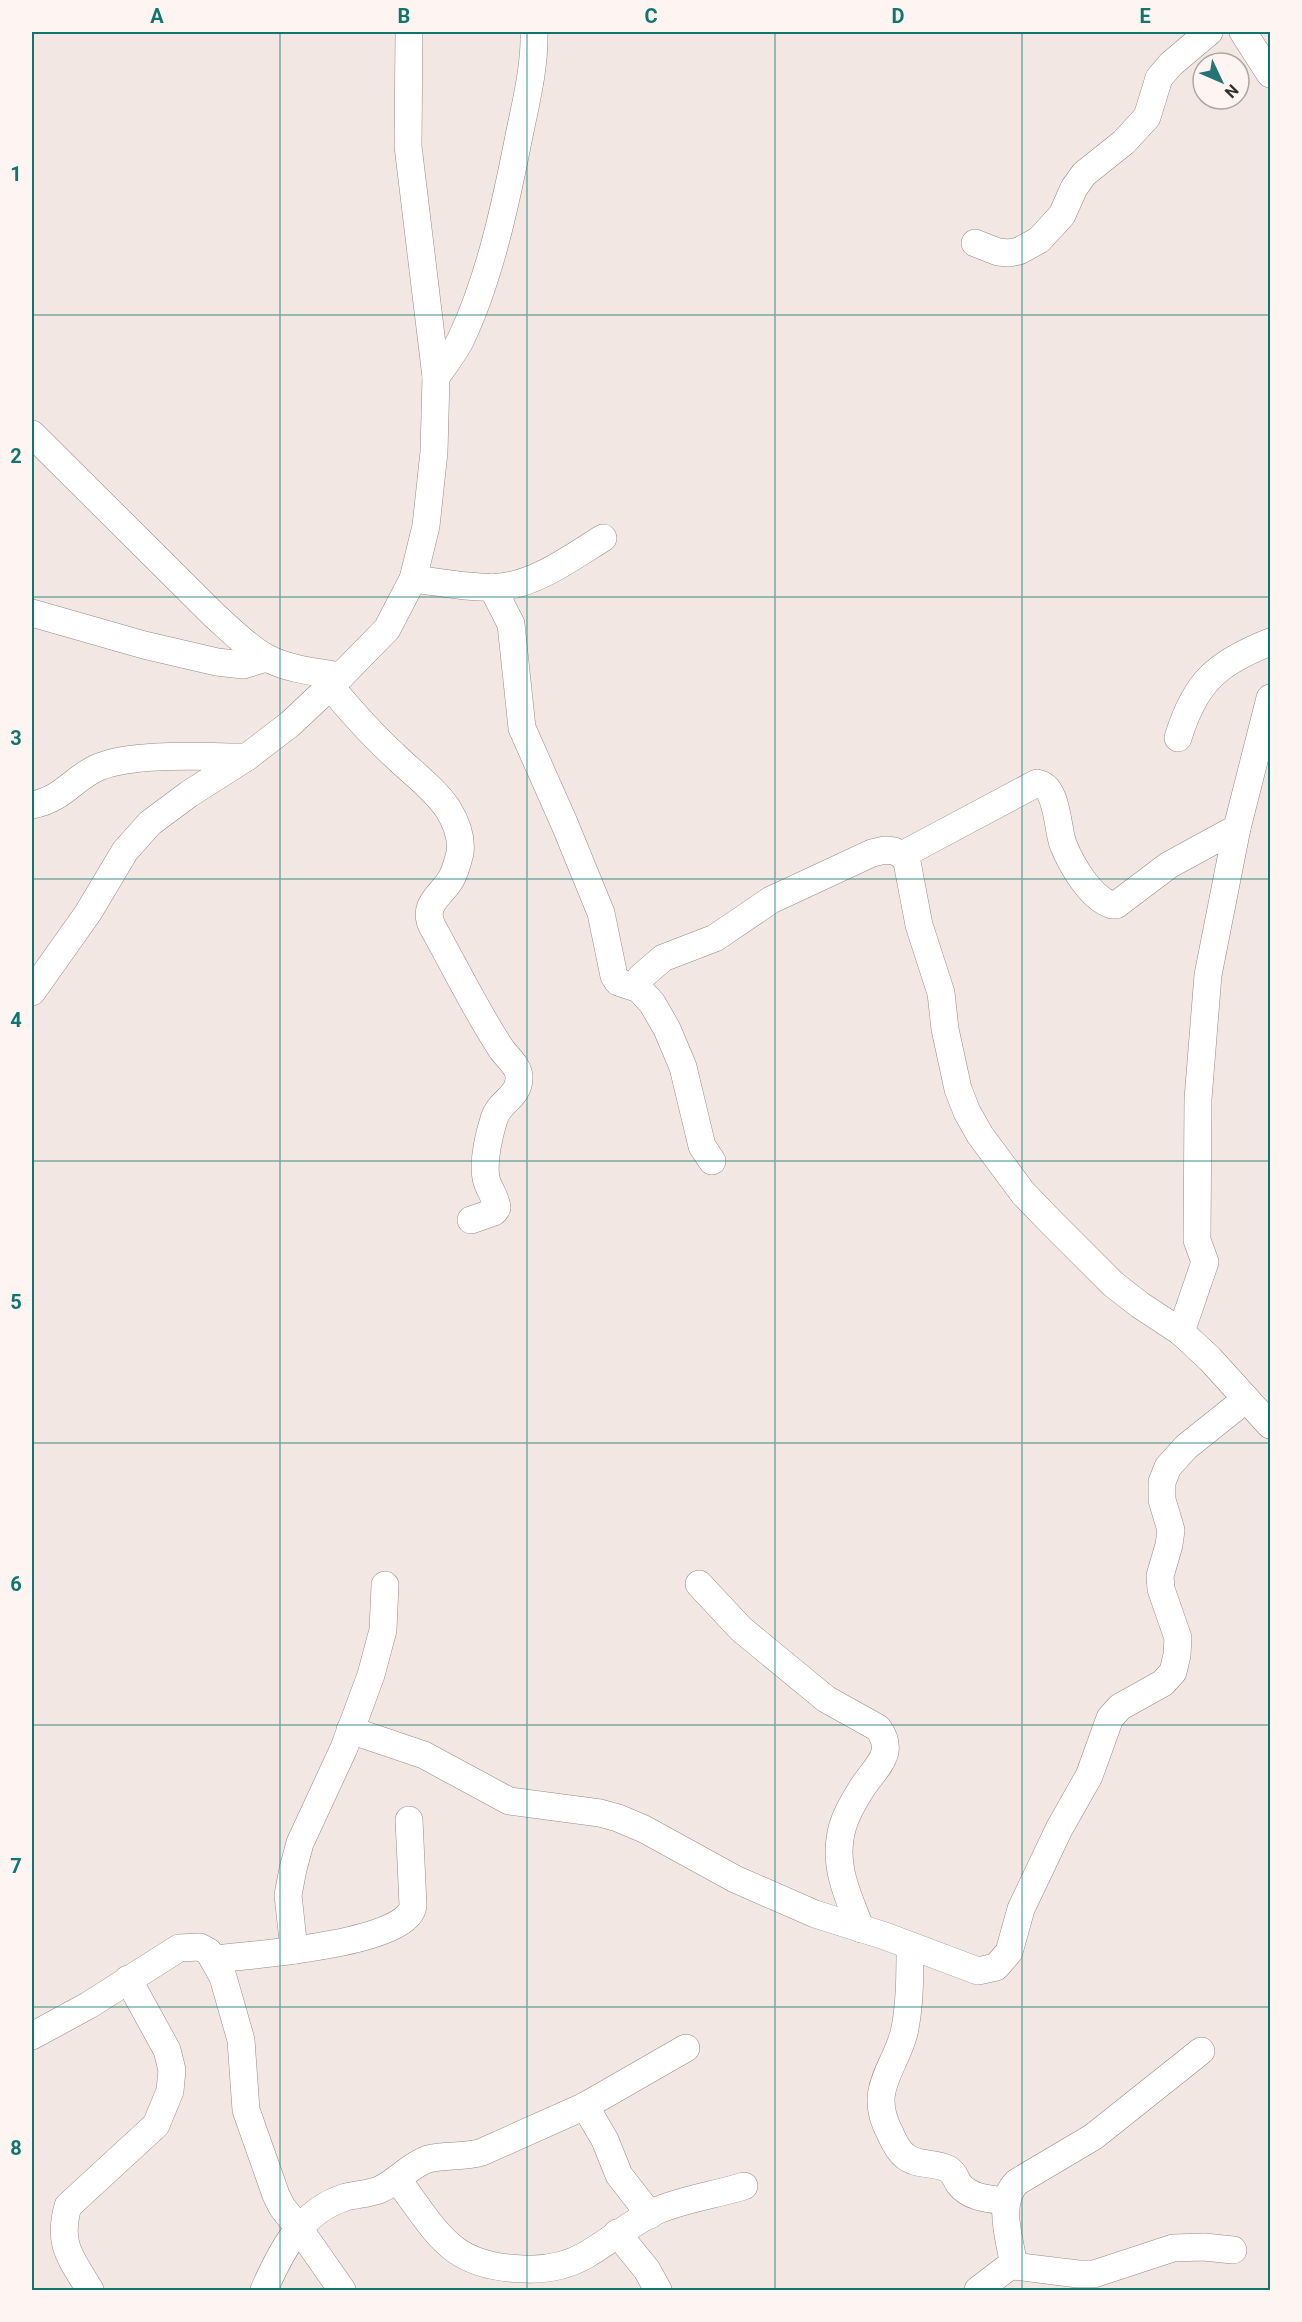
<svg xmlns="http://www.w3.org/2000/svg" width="1302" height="2322" font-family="Roboto,sans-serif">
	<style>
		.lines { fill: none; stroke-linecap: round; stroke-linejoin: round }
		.minor-casing { stroke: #958a86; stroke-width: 28 }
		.minor { stroke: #fff; stroke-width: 27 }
		.grid { fill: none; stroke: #0f766e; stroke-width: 1.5; stroke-opacity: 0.55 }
		.neatline { fill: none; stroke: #0f766e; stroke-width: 2 }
		.grid-label { font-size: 20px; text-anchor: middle; font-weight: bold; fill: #0f766e }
	</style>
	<rect width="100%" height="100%" fill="#f3e7e3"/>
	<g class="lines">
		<g class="minor-casing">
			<g id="minor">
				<path d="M1243,32L1270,74"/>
				<path d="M975,243L998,252L1009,253L1019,251L1039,240L1062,215L1074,188L1084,174L1124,142L1147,117L1159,78L1171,64L1209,32"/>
				<path d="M436,377C444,365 455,352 461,339C490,278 506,202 519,136C526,102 535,66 534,32"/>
				<path d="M32,434L215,616C232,631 248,648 267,658C290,670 317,672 341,676"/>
				<path d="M413,579C441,582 471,589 500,587C536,584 572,557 603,538"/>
				<path d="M492,587L511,624L522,728L565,825L601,913L614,976L618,982L639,989L652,1003L667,1029L683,1067L702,1146L712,1161"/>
				<path d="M32,613L144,645L217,662L243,665L266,658"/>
				<path d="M330,686C350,710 370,733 393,754C411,772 434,788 448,809C456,822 462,838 460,853C458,861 455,872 451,879C441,896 422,904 432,926C455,967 476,1011 502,1050C508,1058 519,1067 519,1077C520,1097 499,1101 494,1119C489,1135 483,1161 486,1178C488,1189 496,1196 497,1208L494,1212L471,1220"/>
				<path d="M1178,738C1195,682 1217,663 1270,642"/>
				<path d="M32,805C64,799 74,777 99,767C135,752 207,757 247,757"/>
				<path d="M902,855L1037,783C1058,786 1057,828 1063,844C1071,864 1090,898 1112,905H1116L1169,865L1237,828"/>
				<path d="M635,986L641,977L663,958L715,938L771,900L872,853L885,850L894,851L902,855L907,862L919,925L941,993L945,1029L958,1089L967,1112L980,1135L1023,1193L1051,1222L1113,1284L1140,1305L1181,1332L1210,1359L1270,1425"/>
				<path d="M32,992L88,913L125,851L150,823L189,794L247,757L290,724L341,676L387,629L413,579L426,526L434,452L436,377L408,146L409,32"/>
				<path d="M1181,1332L1205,1262L1197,1240L1198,1099L1208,975L1237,828L1270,698"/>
				<path d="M699,1584L741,1629L826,1699L878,1728C897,1754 875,1767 862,1788C852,1804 842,1821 840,1839C835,1871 850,1901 861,1929"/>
				<path d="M350,1730L424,1755L509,1801L600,1813L618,1818L644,1829L735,1879L815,1914L885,1936L978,1971L996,1967L1009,1952L1021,1909L1059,1829L1089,1776L1110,1718L1120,1707L1163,1683L1173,1672L1177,1655L1178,1638L1161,1589L1160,1576L1169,1545L1171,1530L1162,1500V1482L1168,1467L1186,1447L1246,1399"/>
				<path d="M910,1946C910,1973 910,2007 904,2033C894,2071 867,2090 890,2133C893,2140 898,2151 905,2156C916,2166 936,2162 948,2169C955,2173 955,2178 959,2184C970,2198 988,2199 1005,2201"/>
				<path d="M294,1950L288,1895L293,1869L300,1843L344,1748L371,1675L383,1630L385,1585"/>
				<path d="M213,1959C246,1956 411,1944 413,1905L409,1820"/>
				<path d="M32,2036L89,2005L179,1948L200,1947L209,1952L223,1977L241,2040L246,2110L276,2195L282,2207L298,2227L342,2290"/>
				<path d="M585,2106L605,2140L619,2175L650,2215"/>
				<path d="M397,2179C438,2233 449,2267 524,2269C546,2270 567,2266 586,2255C610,2241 631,2223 656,2211C684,2199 715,2195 744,2186"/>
				<path d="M617,2233L647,2270L658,2290"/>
				<path d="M1014,2266C1010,2239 996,2203 1017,2182L1093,2137L1201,2051"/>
				<path d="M90,2290C71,2258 57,2245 68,2206L156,2125L170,2091L172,2070L167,2050L128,1979"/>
				<path d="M264,2290C281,2251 301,2211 346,2197C358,2194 370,2194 381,2189C398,2181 410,2165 428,2159C446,2154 464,2158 482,2152L585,2106L686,2048"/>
				<path d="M978,2290L1007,2268L1014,2266L1078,2274H1094L1173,2248L1204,2247L1233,2250"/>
			</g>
		</g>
		<use href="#minor" class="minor"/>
	</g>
	<path class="grid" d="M280,32V2290M527,32V2290M775,32V2290M1022,32V2290M32,315H1270M32,597H1270M32,879H1270M32,1161H1270M32,1443H1270M32,1725H1270M32,2007H1270"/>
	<rect width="1302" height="2322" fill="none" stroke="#fef5f2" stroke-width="66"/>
	<g transform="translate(1221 81) rotate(134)"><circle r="28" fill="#fef5f2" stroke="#ada6a4" stroke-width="1.5"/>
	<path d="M0-4.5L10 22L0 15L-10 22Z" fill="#277276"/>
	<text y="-9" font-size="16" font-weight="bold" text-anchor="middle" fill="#332f2e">N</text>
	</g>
	<rect x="33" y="33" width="1236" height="2256" class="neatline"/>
	<g class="grid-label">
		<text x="157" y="23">A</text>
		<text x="404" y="23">B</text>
		<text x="651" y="23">C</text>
		<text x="898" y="23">D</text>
		<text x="1145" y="23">E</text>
		<text x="16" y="181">1</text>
		<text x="16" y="463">2</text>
		<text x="16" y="745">3</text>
		<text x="16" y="1027">4</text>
		<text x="16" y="1309">5</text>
		<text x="16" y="1591">6</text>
		<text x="16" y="1873">7</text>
		<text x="16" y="2155">8</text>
	</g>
</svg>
